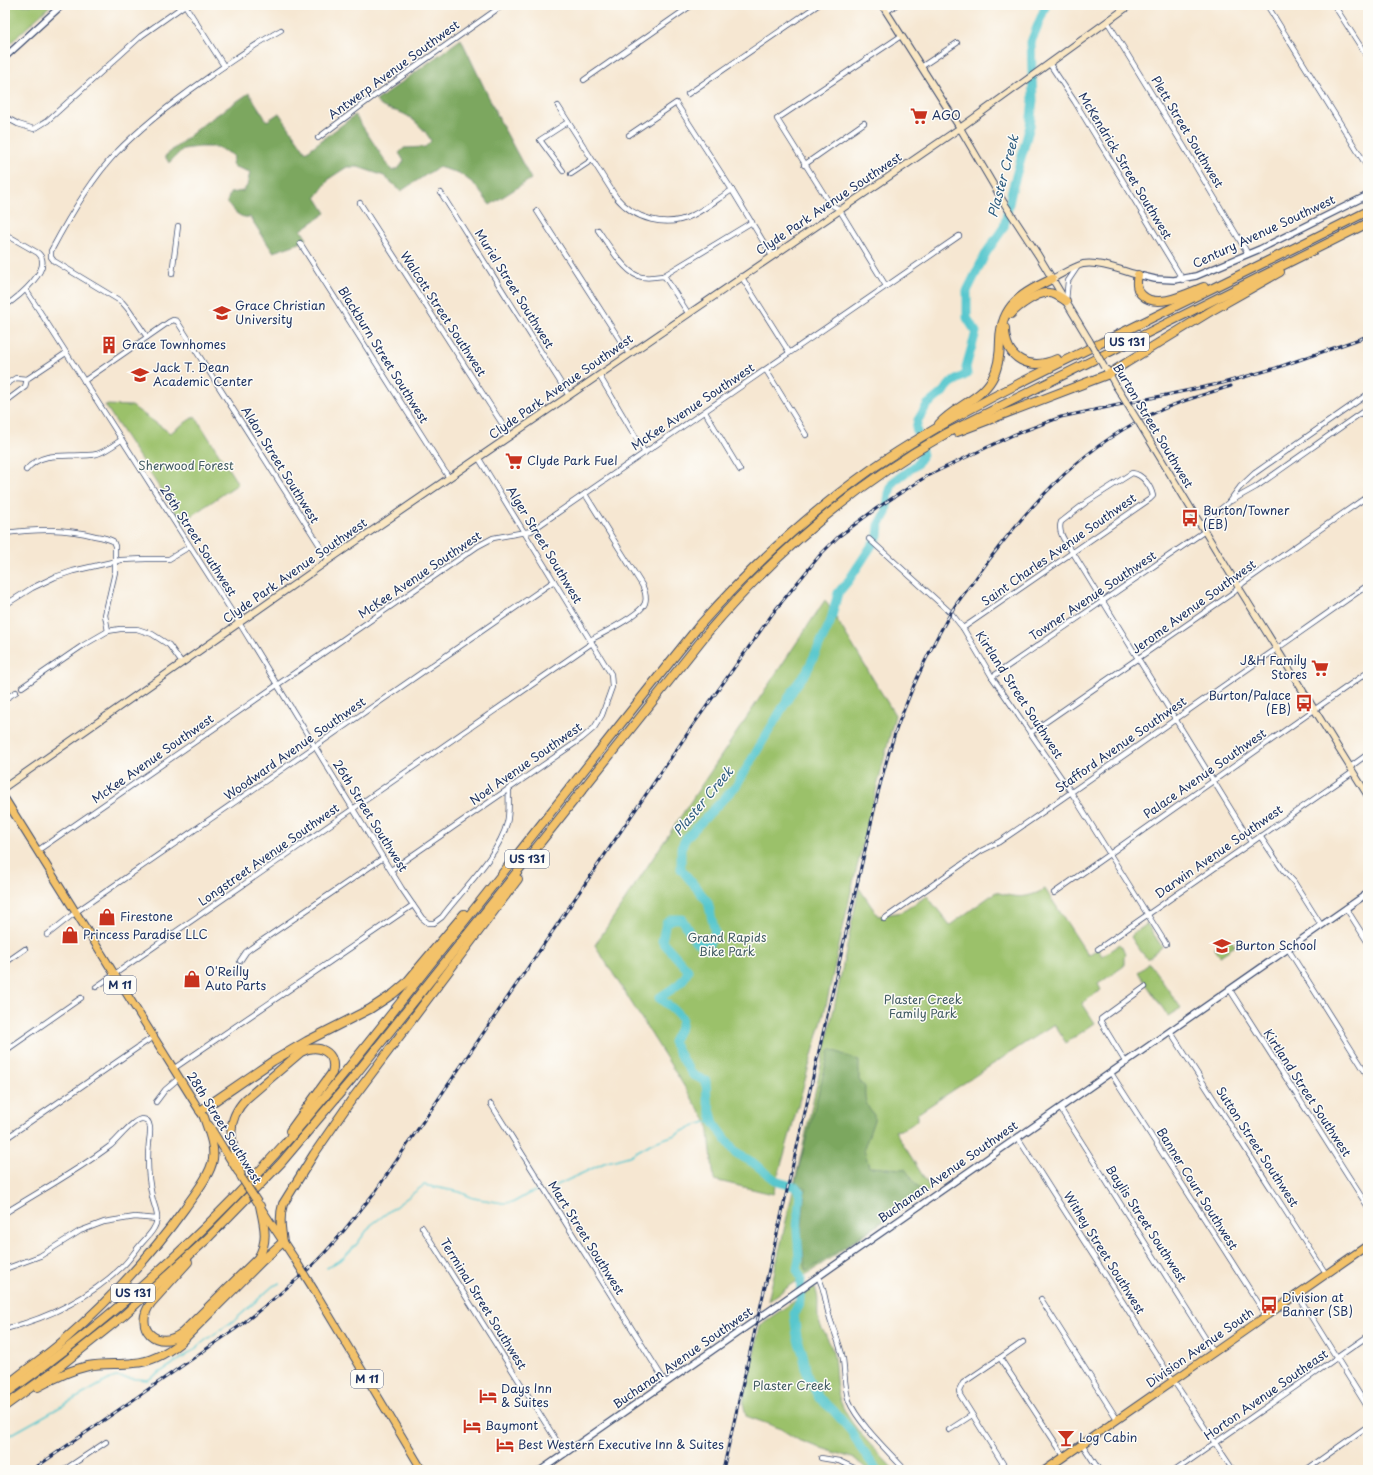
<svg xmlns="http://www.w3.org/2000/svg" width="1373" height="1475" font-family="'Playpen Sans',sans-serif">
	<style>
		.green { fill: #9bc16b; stroke: #5b7864 }
		.forest { fill: #7ca75f; stroke: #4c6b5e }
		.lines { fill: none; stroke-linecap: round; stroke-linejoin: round }
		.stream { stroke: #59c7ce; stroke-width: 1.5 }
		.river { stroke: #59c7ce; stroke-width: 9 }
		.minor-casing { stroke: #3c4b6f; stroke-width: 6 }
		.tertiary-casing { stroke: #3c4b6f; stroke-width: 8 }
		.secondary-casing { stroke: #3c4b6f; stroke-width: 8 }
		.primary-casing { stroke: #3c4b6f; stroke-width: 9 }
		.motorway-casing { stroke: #3c4b6f; stroke-width: 10 }
		.minor { stroke: #fff; stroke-width: 4.5 }
		.tertiary { stroke: #fff; stroke-width: 5.5 }
		.secondary { stroke: #fae7c3; stroke-width: 6 }
		.primary { stroke: #f3c26a; stroke-width: 7 }
		.motorway { stroke: #f3c26a; stroke-width: 8 }
		.rail-casing { stroke: #1b2f5e; stroke-width: 3 }
		.rail { stroke: #fdfcf7; stroke-width: 1.5; stroke-dasharray: 4.5; stroke-linecap: butt }
		.secondary-bridge-casing { stroke: #3c4b6f; stroke-width: 8; stroke-linecap: butt }
		.primary-bridge-casing { stroke: #3c4b6f; stroke-width: 9; stroke-linecap: butt }
		.secondary-bridge { stroke: #fae7c3; stroke-width: 6 }
		.primary-bridge { stroke: #f3c26a; stroke-width: 7 }
		.labels { text-anchor: middle; stroke-width: 3; stroke-linejoin: round; paint-order: stroke }
		.shield { fill: #fdfcf7; stroke: #5f6c8c; stroke-width: 1 }
		.shield-label { font-size: 11px; font-weight: bold; fill: #1b2f5e }
		.street-label { font-size: 12px; fill: #1b2f5e; stroke: #fdfcf7 }
		.poi-label { font-size: 12px; fill: #1b2f5e; stroke: #fdfcf7; text-anchor: start }
		.park-label { font-size: 12px; fill: #415b62; stroke: #fdfcf7 }
		.water-label { font-size: 13px; font-style: italic; fill: #2e5d80; stroke: #fdfcf7 }
	</style>
	<rect width="100%" height="100%" fill="#fdfcf7"/>
	<filter id="ink" filterUnits="userSpaceOnUse"><feTurbulence type="fractalNoise" baseFrequency=".025" numOctaves="2"/><feDisplacementMap in="SourceGraphic" scale="8" xChannelSelector="R" yChannelSelector="G"/><feConvolveMatrix kernelMatrix="1 2 1 2 8 2 1 2 1" color-interpolation-filters="sRGB"/></filter>
	<filter id="wash" filterUnits="userSpaceOnUse"><feTurbulence type="fractalNoise" baseFrequency=".012" numOctaves="4" result="noise"/><feDisplacementMap in="SourceGraphic" scale="16" xChannelSelector="R" yChannelSelector="G"/><feGaussianBlur stdDeviation="0.9" result="paint"/><feColorMatrix in="noise" values="0 0 0 0 0 0 0 0 0 0 0 0 0 0 0 0 0 1.4 0 .05"/><feComposite in="paint" operator="in"/></filter>
	<g filter="url(#wash)">
		<rect width="100%" height="100%" fill="#f6e7d2"/>
		<g class="green">
			<path d="M5,5H51L5,48Z"/>
			<path d="M105,405L132,406L170,433L195,416L238,484L182,522Z"/>
			<path d="M825,600L895,715L852,887L826,1006L773,1194L714,1180L708,1124L595,945Z"/>
			<path d="M859,888L878,916L902,912L927,896L950,925L996,892C1015,898 1027,899 1045,889L1088,955L1098,949L1102,956L1120,944L1126,955L1124,957V966L1098,984L1101,990L1082,1003L1095,1023L1066,1043L1054,1024L917,1114V1120C911,1126 903,1130 895,1131L931,1189L768,1301L834,1008Z"/>
			<path d="M1147,924L1162,947L1149,958H1146L1137,946L1131,937L1133,934Z"/>
			<path d="M1230,938L1235,946L1220,956L1214,948Z"/>
			<path d="M1148,963L1150,964L1181,1008L1168,1016L1138,972L1144,968Z"/>
			<path d="M815,1288C820,1299 817,1307 818,1318C820,1328 829,1339 832,1349C837,1365 834,1382 839,1397C848,1426 875,1448 894,1470H868L855,1459L800,1441L779,1428L746,1416L743,1403L760,1326L764,1322L812,1289Z"/>
		</g>
		<g class="forest">
			<path d="M461,39L502,125L531,179L490,205L474,184L459,173L438,167L401,191L384,176L358,167H347L330,178L316,197L326,213L301,230L307,239L300,243L273,252L250,217C239,219 233,210 227,202L230,193L243,191L247,186L250,172L235,167L232,164L234,157L231,154L217,147H200L183,149L169,163L165,156L205,123L249,93L267,121L279,113L306,152L355,115L392,171L399,168L404,161L399,153L404,148L425,147L431,141C427,132 413,118 404,114C394,109 383,111 376,101Z"/>
			<path d="M830,1049L859,1061V1080L865,1087C864,1099 866,1106 874,1115V1120L864,1149L869,1167L905,1169L923,1194L806,1272L801,1237L805,1188L795,1182Z"/>
		</g>
		<g class="lines">
			<g class="stream">
				<path d="M553,1187L604,1163L629,1156L652,1143L675,1135L693,1126L713,1120"/>
				<path d="M327,1268L343,1258L356,1245L371,1225L424,1185L460,1192L473,1198L503,1203L514,1202L528,1194L536,1191"/>
				<path d="M5,1438L110,1379L116,1377L148,1380L190,1353L207,1339L236,1319L273,1286L280,1283"/>
			</g>
			<path class="river" d="M877,1470L860,1447L851,1431L833,1410L819,1398L808,1378L803,1354L797,1337L794,1314L800,1301L801,1278L797,1270L799,1258L797,1229L800,1192L796,1187L778,1182L752,1162L736,1153L714,1123L707,1099L706,1081L693,1075L682,1059L673,1042L681,1026L682,1018L672,1008L659,998C670,990 685,983 688,970L662,941L666,923L673,919H682L694,940L707,948L715,933L708,902L681,869V848L686,838L736,786L795,687L807,671L830,623L838,593L849,580L878,536L879,525L886,513L889,493L893,482L916,465L923,455L916,428L918,420L927,405L942,393L951,383L967,374L966,367L976,332L967,318V291L986,253L1004,227L1012,190L1030,126L1033,100L1031,42L1046,5"/>
		</g>
	</g>
	<g filter="url(#ink)">
		<g class="lines">
			<g class="minor-casing">
				<g id="minor">
					<path d="M185,5L224,66"/>
					<path d="M1267,5L1368,168"/>
					<path d="M1334,5L1368,58"/>
					<path d="M886,12L896,5"/>
					<path d="M1107,21L1183,145L1248,254"/>
					<path d="M1049,63L1075,102L1183,280"/>
					<path d="M921,67L957,43"/>
					<path d="M584,80L692,5"/>
					<path d="M688,94L818,5"/>
					<path d="M558,106L616,197C634,219 666,229 693,215C707,208 719,198 732,190"/>
					<path d="M5,117L18,124L34,129L47,121L141,36L185,5"/>
					<path d="M629,135L676,103L732,190L772,256"/>
					<path d="M318,138L370,99L503,5"/>
					<path d="M804,165L864,123"/>
					<path d="M563,171L540,140L568,122"/>
					<path d="M571,174L592,160"/>
					<path d="M441,193L569,396"/>
					<path d="M360,203L510,436"/>
					<path d="M537,211L629,354"/>
					<path d="M598,230C607,243 624,271 638,276C646,279 656,277 663,276L665,277L688,313"/>
					<path d="M5,234L38,253C55,268 17,298 5,306"/>
					<path d="M300,243L449,478"/>
					<path d="M172,274L178,226"/>
					<path d="M663,276L752,222"/>
					<path d="M741,276L789,352"/>
					<path d="M886,286L839,209L830,204L827,199L777,119L901,36"/>
					<path d="M26,290L243,629L402,889L422,918L428,923H434L442,917C462,890 499,855 507,823C510,812 508,799 509,789"/>
					<path d="M1066,301L1068,281L1078,266"/>
					<path d="M147,337L128,309L122,302L54,261L51,257V251C69,217 90,181 116,153C142,126 172,103 203,81C228,63 254,45 281,30"/>
					<path d="M766,370L806,435"/>
					<path d="M599,375L645,453"/>
					<path d="M84,381L169,322L173,320L177,321L329,560"/>
					<path d="M5,385L16,378L27,379L66,353"/>
					<path d="M5,402L25,387L27,379"/>
					<path d="M705,412L740,470"/>
					<path d="M26,470C44,448 73,459 97,454C106,451 114,445 121,440"/>
					<path d="M585,494L642,585C645,591 647,597 645,603C641,615 601,634 590,640"/>
					<path d="M1231,501L1256,487L1368,408"/>
					<path d="M1201,525L1228,503L1240,487L1255,473L1368,394"/>
					<path d="M5,533C36,529 65,528 95,536C101,537 107,538 113,541L115,546V572L105,615L108,631"/>
					<path d="M869,539L951,613L963,628L992,677L1071,792L1166,944"/>
					<path d="M5,605L32,588L55,577L73,571L121,560L146,559H169L189,547"/>
					<path d="M963,628L1150,499L1153,496C1151,487 1143,474 1132,473L1088,501L1061,522C1057,533 1067,544 1073,553L1075,556L1251,842"/>
					<path d="M992,677L1205,531"/>
					<path d="M22,687L82,646L108,631L120,629H137L152,634L169,645L182,663"/>
					<path d="M5,699L16,692"/>
					<path d="M1030,733L1234,592L1243,583L1368,496"/>
					<path d="M1350,767L1368,754"/>
					<path d="M1260,836L1283,870L1294,882L1321,925"/>
					<path d="M37,851L478,546L493,538L531,531L959,236"/>
					<path d="M391,870L581,739L594,728L602,715L612,687L611,674L606,666L478,457"/>
					<path d="M1054,893L1368,672"/>
					<path d="M1346,908L1368,943"/>
					<path d="M884,919L981,851L999,842L1037,816L1368,585"/>
					<path d="M47,935L76,912L554,581"/>
					<path d="M1098,949L1353,772"/>
					<path d="M1288,949L1368,1076"/>
					<path d="M240,961L246,952L251,948L383,858"/>
					<path d="M5,963L25,949"/>
					<path d="M96,987L592,643"/>
					<path d="M1230,990L1368,1207"/>
					<path d="M1170,1031L1326,1274"/>
					<path d="M5,1051L81,998"/>
					<path d="M1126,1063L1101,1022V1019L1145,987"/>
					<path d="M173,1069L413,905"/>
					<path d="M1111,1073L1266,1315"/>
					<path d="M156,1102L165,1090L179,1078"/>
					<path d="M491,1104L666,1383"/>
					<path d="M1060,1108L1214,1352"/>
					<path d="M1018,1138L1165,1368L1233,1470"/>
					<path d="M5,1139L153,1037"/>
					<path d="M5,1213C40,1191 77,1171 110,1146C117,1141 133,1119 142,1119C153,1119 150,1135 149,1142C147,1160 148,1178 152,1196C153,1203 158,1212 157,1219C156,1229 147,1237 141,1244C135,1251 130,1259 124,1265C91,1297 49,1318 5,1329"/>
					<path d="M422,1227L565,1454"/>
					<path d="M5,1269L40,1256L80,1231L104,1222L135,1217L157,1219"/>
					<path d="M818,1277C825,1288 825,1302 829,1315C833,1330 840,1343 843,1359C845,1373 844,1387 849,1401C858,1423 888,1451 905,1470"/>
					<path d="M1297,1294L1368,1408"/>
					<path d="M1041,1299L1117,1419"/>
					<path d="M1000,1358L1064,1456"/>
					<path d="M949,1430L972,1415"/>
					<path d="M1082,1444L1099,1470"/>
					<path d="M821,1458L839,1461L858,1470"/>
					<path d="M64,1470L106,1442"/>
					<path d="M1007,1470L960,1395L959,1391L963,1383L1023,1342"/>
					<path d="M1176,1470L1368,1336"/>
					<path d="M1306,1470L1368,1426"/>
				</g>
			</g>
			<g class="tertiary-casing">
				<g id="tertiary">
					<path d="M5,57L62,5"/>
					<path d="M1138,275L1155,279L1174,280L1196,276L1260,249L1368,195"/>
					<path d="M541,1470L1368,893"/>
				</g>
			</g>
			<g class="secondary-casing">
				<g id="secondary">
					<path d="M882,5L960,128L1004,203L1038,255L1089,340"/>
					<path d="M1052,279C1062,274 1073,267 1083,264C1098,261 1123,271 1138,275"/>
					<path d="M1107,370L1116,386"/>
					<path d="M1141,426L1239,588L1368,796"/>
					<path d="M5,787L329,560L960,128L1130,5"/>
				</g>
			</g>
			<g class="primary-casing">
				<g id="primary">
					<path d="M5,799L203,1116"/>
					<path d="M209,1125L238,1172"/>
					<path d="M261,1208L294,1258"/>
					<path d="M314,1290L422,1470"/>
					<path d="M1045,1470L1368,1245"/>
				</g>
			</g>
			<g class="motorway-casing">
				<g id="motorway">
					<path d="M1138,275C1136,283 1136,290 1142,295C1157,310 1188,293 1204,287"/>
					<path d="M1011,314C1018,306 1039,291 1049,293C1055,293 1060,297 1066,301"/>
					<path d="M1005,328C1005,360 1030,371 1057,359"/>
					<path d="M939,424C955,406 980,400 992,379C999,367 1000,353 1000,340C1001,304 1023,293 1052,279"/>
					<path d="M957,432L1109,374L1126,363L1211,311L1280,272"/>
					<path d="M200,1111L273,1061L307,1041L370,1009L393,994L406,983L464,914"/>
					<path d="M241,1176C233,1147 222,1124 246,1099L301,1052C318,1043 338,1052 332,1073L290,1131"/>
					<path d="M188,1262L151,1303C132,1328 158,1352 182,1333L258,1258C269,1241 264,1224 260,1206"/>
					<path d="M5,1387C23,1371 44,1358 62,1342C108,1302 149,1258 185,1208C194,1195 211,1174 213,1159C215,1145 208,1130 204,1117"/>
					<path d="M38,1387C54,1378 70,1370 88,1366C104,1363 119,1365 134,1363C152,1362 167,1353 181,1342L262,1261L283,1242C281,1229 279,1217 283,1204L314,1154L350,1102L518,879"/>
					<path d="M5,1394C109,1322 204,1234 288,1140C340,1081 387,1019 436,957C524,847 610,736 699,626C751,567 808,514 873,468C946,418 1027,379 1107,340C1194,297 1281,255 1368,211"/>
					<path d="M5,1406L55,1370L124,1315L207,1239L281,1163L352,1079L708,632C776,552 856,484 947,433L1368,223"/>
				</g>
			</g>
			<use href="#minor" class="minor"/>
			<use href="#tertiary" class="tertiary"/>
			<use href="#secondary" class="secondary"/>
			<use href="#primary" class="primary"/>
			<use href="#motorway" class="motorway"/>
			<g class="rail-casing">
				<g id="rail">
					<path d="M32,1470L241,1325C262,1308 284,1291 304,1273C331,1249 352,1220 375,1192L696,721L776,609L820,555L838,537L877,508L927,476L1013,435L1061,417L1223,383L1276,368L1368,336"/>
					<path d="M723,1470L878,793C885,765 892,738 903,712C916,678 932,645 950,614C958,600 969,588 978,575C1023,512 1077,451 1146,417C1173,403 1203,395 1231,386"/>
				</g>
			</g>
			<use href="#rail" class="rail"/>
			<g class="secondary-bridge-casing">
				<g id="secondary-bridge">
					<path d="M1089,340L1104,367"/>
					<path d="M1116,386L1141,426"/>
				</g>
			</g>
			<g class="primary-bridge-casing">
				<g id="primary-bridge">
					<path d="M241,1177L258,1203"/>
					<path d="M294,1258L314,1290"/>
				</g>
			</g>
			<use href="#secondary-bridge" class="secondary-bridge"/>
			<use href="#primary-bridge" class="primary-bridge"/>
		</g>
	</g>
	<defs>
		<g id="supermarket-bare" transform="scale(1.38)"><path d="M-6-5.5h2.5l.6 2H6L4.5 2H-2.5L-4.4-4H-6ZM-1.5 3.2a1.3 1.3 0 1 0 .1 0ZM3 3.2a1.3 1.3 0 1 0 .1 0Z" fill="#c8321e" stroke="#fdfcf7" stroke-width="2.5" paint-order="stroke"/></g>
		<g id="university-bare" transform="scale(1.38)"><path d="M0-5L7-2L0 1L-7-2ZM-4 1L0 2.5L4 1V4Q0 6-4 4Z" fill="#c8321e" stroke="#fdfcf7" stroke-width="2.5" paint-order="stroke"/></g>
		<g id="building-bare" transform="scale(1.38)"><path d="M-4-6H4V6H1V3H-1V6H-4ZM-2.5-4.3h1.7v1.8h-1.7ZM.8-4.3h1.7v1.8H.8ZM-2.5-1h1.7V.8h-1.7ZM.8-1h1.7V.8H.8Z" fill="#c8321e" stroke="#fdfcf7" stroke-width="2.5" paint-order="stroke"/></g>
		<g id="bus-bare" transform="scale(1.38)"><path d="M-5-6H5V4H4V6H2V4H-2V6H-4V4H-5ZM-3.5-4V0h7V-4ZM-3.5 1.2v1.5H-2V1.2ZM2 1.2v1.5H3.5V1.2Z" fill="#c8321e" stroke="#fdfcf7" stroke-width="2.5" paint-order="stroke"/></g>
		<g id="shop-bare" transform="scale(1.38)"><path d="M-5-2.5h2.3a2.7 3.5 0 0 1 5.4 0H5L5.5 6h-11ZM-1.5-2.5h3a1.5 2.3 0 0 0-3 0Z" fill="#c8321e" stroke="#fdfcf7" stroke-width="2.5" paint-order="stroke"/></g>
		<g id="school-bare" transform="scale(1.38)"><path d="M0-5L7-2L0 1L-7-2ZM-4 1L0 2.5L4 1V4Q0 6-4 4Z" fill="#c8321e" stroke="#fdfcf7" stroke-width="2.5" paint-order="stroke"/></g>
		<g id="hotel-bare" transform="scale(1.38)"><path d="M-6-4.5h1.5V1H6V5H4.5V3h-9V5H-6ZM-4 0a1.8 1.8 0 1 1 3.6 0ZM.5 0V-2.5h3Q6-2.5 6 0Z" fill="#c8321e" stroke="#fdfcf7" stroke-width="2.5" paint-order="stroke"/></g>
		<g id="bar-bare" transform="scale(1.38)"><path d="M-6-5H6L.8 .8V4.5H3.5V6h-7V4.5H-.8V.8Z" fill="#c8321e" stroke="#fdfcf7" stroke-width="2.5" paint-order="stroke"/></g>
	</defs>
	<g fill-rule="evenodd">
		<use href="#supermarket-bare" x="919" y="116"/>
		<use href="#university-bare" x="222" y="313"/>
		<use href="#building-bare" x="109" y="345"/>
		<use href="#university-bare" x="140" y="375"/>
		<use href="#supermarket-bare" x="514" y="461"/>
		<use href="#bus-bare" x="1190" y="518"/>
		<use href="#supermarket-bare" x="1320" y="668"/>
		<use href="#bus-bare" x="1304" y="703"/>
		<use href="#shop-bare" x="107" y="917"/>
		<use href="#shop-bare" x="70" y="935"/>
		<use href="#school-bare" x="1222" y="946"/>
		<use href="#shop-bare" x="192" y="979"/>
		<use href="#bus-bare" x="1269" y="1305"/>
		<use href="#hotel-bare" x="488" y="1396"/>
		<use href="#hotel-bare" x="472" y="1426"/>
		<use href="#bar-bare" x="1066" y="1438"/>
		<use href="#hotel-bare" x="505" y="1445"/>
	</g>
	<g class="labels">
		<g class="shield">
			<rect x="1105" y="333" width="44" height="18" rx="3"/>
			<rect x="505" y="850" width="44" height="18" rx="3"/>
			<rect x="104" y="976" width="32" height="18" rx="3"/>
			<rect x="111" y="1284" width="44" height="18" rx="3"/>
			<rect x="351" y="1370" width="32" height="18" rx="3"/>
		</g>
		<g class="shield-label">
			<text x="1127" y="346">US 131</text>
			<text x="527" y="863">US 131</text>
			<text x="120" y="989">M 11</text>
			<text x="133" y="1297">US 131</text>
			<text x="367" y="1383">M 11</text>
		</g>
		<g class="street-label">
			<text transform="translate(394 70) rotate(-36)" y="4">Antwerp Avenue Southwest</text>
			<text transform="translate(1187 132) rotate(59)" y="4">Plett Street Southwest</text>
			<text transform="translate(1125 166) rotate(59)" y="4">McKendrick Street Southwest</text>
			<text transform="translate(829 204) rotate(-34)" y="4">Clyde Park Avenue Southwest</text>
			<text transform="translate(1264 232) rotate(-25)" y="4">Century Avenue Southwest</text>
			<text transform="translate(514 289) rotate(58)" y="4">Muriel Street Southwest</text>
			<text transform="translate(443 314) rotate(57)" y="4">Walcott Street Southwest</text>
			<text transform="translate(383 355) rotate(58)" y="4">Blackburn Street Southwest</text>
			<text transform="translate(561 387) rotate(-35)" y="4">Clyde Park Avenue Southwest</text>
			<text transform="translate(693 407) rotate(-34)" y="4">McKee Avenue Southwest</text>
			<text transform="translate(1153 426) rotate(59)" y="4">Burton Street Southwest</text>
			<text transform="translate(280 465) rotate(58)" y="4">Aldon Street Southwest</text>
			<text transform="translate(198 541) rotate(57)" y="4">26th Street Southwest</text>
			<text transform="translate(544 545) rotate(59)" y="4">Alger Street Southwest</text>
			<text transform="translate(1059 550) rotate(-35)" y="4">Saint Charles Avenue Southwest</text>
			<text transform="translate(295 571) rotate(-35)" y="4">Clyde Park Avenue Southwest</text>
			<text transform="translate(420 575) rotate(-34)" y="4">McKee Avenue Southwest</text>
			<text transform="translate(1093 596) rotate(-34)" y="4">Towner Avenue Southwest</text>
			<text transform="translate(1194 607) rotate(-36)" y="4">Jerome Avenue Southwest</text>
			<text transform="translate(1019 695) rotate(57)" y="4">Kirtland Street Southwest</text>
			<text transform="translate(1121 745) rotate(-35)" y="4">Stafford Avenue Southwest</text>
			<text transform="translate(295 749) rotate(-35)" y="4">Woodward Avenue Southwest</text>
			<text transform="translate(153 759) rotate(-35)" y="4">McKee Avenue Southwest</text>
			<text transform="translate(526 764) rotate(-35)" y="4">Noel Avenue Southwest</text>
			<text transform="translate(1205 774) rotate(-35)" y="4">Palace Avenue Southwest</text>
			<text transform="translate(370 816) rotate(58)" y="4">26th Street Southwest</text>
			<text transform="translate(1219 852) rotate(-35)" y="4">Darwin Avenue Southwest</text>
			<text transform="translate(269 855) rotate(-35)" y="4">Longstreet Avenue Southwest</text>
			<text transform="translate(1307 1093) rotate(57)" y="4">Kirtland Street Southwest</text>
			<text transform="translate(224 1128) rotate(58)" y="4">28th Street Southwest</text>
			<text transform="translate(1257 1147) rotate(57)" y="4">Sutton Street Southwest</text>
			<text transform="translate(948 1172) rotate(-35)" y="4">Buchanan Avenue Southwest</text>
			<text transform="translate(1197 1189) rotate(58)" y="4">Banner Court Southwest</text>
			<text transform="translate(1146 1224) rotate(57)" y="4">Baylis Street Southwest</text>
			<text transform="translate(586 1238) rotate(58)" y="4">Mart Street Southwest</text>
			<text transform="translate(1104 1253) rotate(58)" y="4">Withey Street Southwest</text>
			<text transform="translate(483 1304) rotate(58)" y="4">Terminal Street Southwest</text>
			<text transform="translate(1200 1348) rotate(-35)" y="4">Division Avenue South</text>
			<text transform="translate(683 1358) rotate(-35)" y="4">Buchanan Avenue Southwest</text>
			<text transform="translate(1266 1395) rotate(-35)" y="4">Horton Avenue Southeast</text>
		</g>
		<g class="poi-label">
			<text x="932" y="120">AGO</text>
			<text x="235" y="310">Grace Christian<tspan x="235" dy="14">University</tspan></text>
			<text x="122" y="349">Grace Townhomes</text>
			<text x="153" y="372">Jack T. Dean<tspan x="153" dy="14">Academic Center</tspan></text>
			<text x="527" y="465">Clyde Park Fuel</text>
			<text x="1203" y="515">Burton/Towner<tspan x="1203" dy="14">(EB)</tspan></text>
			<text x="1307" y="665" text-anchor="end">J&amp;H Family<tspan x="1307" dy="14">Stores</tspan></text>
			<text x="1291" y="700" text-anchor="end">Burton/Palace<tspan x="1291" dy="14">(EB)</tspan></text>
			<text x="120" y="921">Firestone</text>
			<text x="83" y="939">Princess Paradise LLC</text>
			<text x="1235" y="950">Burton School</text>
			<text x="205" y="976">O'Reilly<tspan x="205" dy="14">Auto Parts</tspan></text>
			<text x="1282" y="1302">Division at<tspan x="1282" dy="14">Banner (SB)</tspan></text>
			<text x="501" y="1393">Days Inn<tspan x="501" dy="14">&amp; Suites</tspan></text>
			<text x="485" y="1430">Baymont</text>
			<text x="1079" y="1442">Log Cabin</text>
			<text x="518" y="1449">Best Western Executive Inn &amp; Suites</text>
		</g>
		<g class="park-label">
			<text x="186" y="470">Sherwood Forest</text>
			<text x="727" y="942">Grand Rapids<tspan x="727" dy="14">Bike Park</tspan></text>
			<text x="923" y="1004">Plaster Creek<tspan x="923" dy="14">Family Park</tspan></text>
			<text x="792" y="1390">Plaster Creek</text>
		</g>
		<g class="water-label">
			<text transform="translate(1003 176) rotate(-75)" y="5">Plaster Creek</text>
			<text transform="translate(703 801) rotate(-50)" y="5">Plaster Creek</text>
		</g>
	</g>
	<rect width="1373" height="1475" fill="none" stroke="#fdfcf7" stroke-width="20"/>
</svg>
